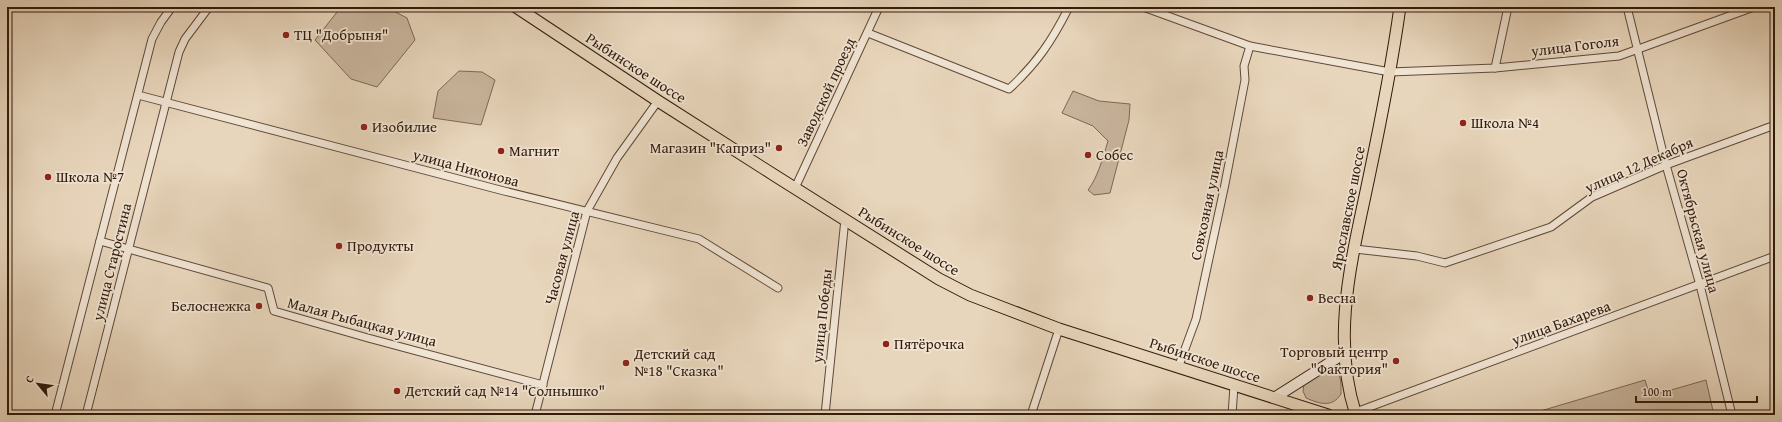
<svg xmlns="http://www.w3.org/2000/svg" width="1782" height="422" font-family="'Gentium Book Plus',serif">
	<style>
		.green { fill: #c9b69e; stroke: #7e6854 }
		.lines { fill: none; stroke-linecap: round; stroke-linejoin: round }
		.stream { stroke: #7a6451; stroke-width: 2.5 }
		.street-casing { stroke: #604937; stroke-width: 9 }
		.secondary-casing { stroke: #321a0b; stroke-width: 12 }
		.primary-casing { stroke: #321a0b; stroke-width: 13 }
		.street { stroke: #f0e4d3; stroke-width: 7 }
		.secondary { stroke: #f0e4d3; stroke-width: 10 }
		.primary { stroke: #e8d6bc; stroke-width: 11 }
		.poi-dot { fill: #8f2418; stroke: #f0e4d3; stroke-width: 1.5 }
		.labels { text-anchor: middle; stroke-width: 3.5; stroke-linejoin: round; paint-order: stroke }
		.poi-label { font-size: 15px; fill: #321a0b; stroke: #f0e4d3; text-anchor: start }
		.street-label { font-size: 15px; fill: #321a0b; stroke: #f0e4d3 }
	</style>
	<rect width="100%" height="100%" fill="#e8d6bc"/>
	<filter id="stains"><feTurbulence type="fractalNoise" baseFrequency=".005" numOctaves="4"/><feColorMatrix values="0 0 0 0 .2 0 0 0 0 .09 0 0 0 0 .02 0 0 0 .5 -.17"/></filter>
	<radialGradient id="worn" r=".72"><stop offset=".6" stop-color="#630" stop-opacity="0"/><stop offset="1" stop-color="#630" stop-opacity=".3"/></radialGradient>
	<g class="green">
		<path d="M341,7H386L407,18L415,40L377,87L351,79L315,40Z"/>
		<path d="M459,71L482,72L495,80L481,125L433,118L438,91Z"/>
		<path d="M1073,91L1099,101L1130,104L1129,120L1110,193L1094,195L1088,190C1098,177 1103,157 1108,141L1093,126L1062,113Z"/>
		<path d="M1329,368C1342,371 1341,382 1341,394C1332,408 1320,404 1306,398L1303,391L1304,384Z"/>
		<path d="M1645,380L1650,396L1706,380L1714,415H1527Z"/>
	</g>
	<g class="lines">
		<path class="stream" d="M1223,415L1230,411"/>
		<g class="street-casing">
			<g id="street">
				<path d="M1143,7L1250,46L1390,72L1495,68L1619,56L1754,7"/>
				<path d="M1627,7L1666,165L1700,285L1732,415"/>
				<path d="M868,33L1009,89C1037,63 1052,41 1069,7"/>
				<path d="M1495,68L1508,7"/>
				<path d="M138,95L504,191L699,239L778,288"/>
				<path d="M795,188L879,7"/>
				<path d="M100,241L268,288L274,311L368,338L543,385"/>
				<path d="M1355,249L1417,256L1445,263L1551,227L1592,197L1666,165L1775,125"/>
				<path d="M1178,368L1196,319L1225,184L1245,80L1244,66L1250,46"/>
				<path d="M1356,412L1775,256"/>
				<path d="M55,415L152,39L161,22L172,7"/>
				<path d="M86,415L179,52L185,39L209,7"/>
				<path d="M535,415L587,211L617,158L658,101"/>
				<path d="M825,415L845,219"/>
				<path d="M1031,415L1059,329"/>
				<path d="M1232,415L1234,386"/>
			</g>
		</g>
		<g class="secondary-casing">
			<path id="secondary" d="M1274,398L1345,353"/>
		</g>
		<g class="primary-casing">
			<g id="primary">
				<path d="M516,7L658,101L774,175L939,279L970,295L1059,329L1328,415"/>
				<path d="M1356,415C1330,336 1353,255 1369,177C1381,120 1392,64 1400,7"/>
			</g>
		</g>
		<use href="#street" class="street"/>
		<use href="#secondary" class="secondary"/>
		<use href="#primary" class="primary"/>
	</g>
	<g class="poi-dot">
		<circle cx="286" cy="35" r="4"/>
		<circle cx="1463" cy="123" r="4"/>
		<circle cx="364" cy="127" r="4"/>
		<circle cx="779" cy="148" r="4"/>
		<circle cx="501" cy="151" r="4"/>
		<circle cx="1088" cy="155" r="4"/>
		<circle cx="48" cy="177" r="4"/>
		<circle cx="339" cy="246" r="4"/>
		<circle cx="1310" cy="298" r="4"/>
		<circle cx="259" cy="306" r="4"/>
		<circle cx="886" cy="344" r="4"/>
		<circle cx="1396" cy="361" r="4"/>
		<circle cx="626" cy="363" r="4"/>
		<circle cx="397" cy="391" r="4"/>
	</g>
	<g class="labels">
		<g class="poi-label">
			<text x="294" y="40">ТЦ "Добрыня"</text>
			<text x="1471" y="128">Школа №4</text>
			<text x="372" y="132">Изобилие</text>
			<text x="771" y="153" text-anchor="end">Магазин "Каприз"</text>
			<text x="509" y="156">Магнит</text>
			<text x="1096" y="160">Собес</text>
			<text x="56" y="182">Школа №7</text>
			<text x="347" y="251">Продукты</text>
			<text x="1318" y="303">Весна</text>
			<text x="251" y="311" text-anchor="end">Белоснежка</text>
			<text x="894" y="349">Пятёрочка</text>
			<text x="1388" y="357" text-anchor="end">Торговый центр<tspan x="1388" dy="17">"Фактория"</tspan></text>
			<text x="634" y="359">Детский сад<tspan x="634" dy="17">№18 "Сказка"</tspan></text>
			<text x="405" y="396">Детский сад №14 "Солнышко"</text>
		</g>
		<g class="street-label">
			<text transform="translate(1575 46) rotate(-7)" y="5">улица Гоголя</text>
			<text transform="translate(636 68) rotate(33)" y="5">Рыбинское шоссе</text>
			<text transform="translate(826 92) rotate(-65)" y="5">Заводской проезд</text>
			<text transform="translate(1639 165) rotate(-24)" y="5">улица 12 Декабря</text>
			<text transform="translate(466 168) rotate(15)" y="5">улица Никонова</text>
			<text transform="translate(1207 205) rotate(-78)" y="5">Совхозная улица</text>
			<text transform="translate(1348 208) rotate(-79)" y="5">Ярославское шоссе</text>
			<text transform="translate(1698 231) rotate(75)" y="5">Октябрьская улица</text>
			<text transform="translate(909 241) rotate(32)" y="5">Рыбинское шоссе</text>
			<text transform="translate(562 258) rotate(-75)" y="5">Часовая улица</text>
			<text transform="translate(112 262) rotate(-76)" y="5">улица Старостина</text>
			<text transform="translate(822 316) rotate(-84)" y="5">улица Победы</text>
			<text transform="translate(362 322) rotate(15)" y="5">Малая Рыбацкая улица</text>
			<text transform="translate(1561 323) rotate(-20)" y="5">улица Бахарева</text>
			<text transform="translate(1205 360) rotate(18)" y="5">Рыбинское шоссе</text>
		</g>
	</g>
	<rect width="1782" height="422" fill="none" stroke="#e8d6bc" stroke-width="24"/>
	<rect x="8" y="8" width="1766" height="406" fill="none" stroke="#321a0b" stroke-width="2"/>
	<rect x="12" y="12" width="1758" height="398" fill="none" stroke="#321a0b"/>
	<g transform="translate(38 384) rotate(299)" stroke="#f0e4d3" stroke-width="3" paint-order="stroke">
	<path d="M0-3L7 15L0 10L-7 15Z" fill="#321a0b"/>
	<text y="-6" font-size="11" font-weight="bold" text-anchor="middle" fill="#321a0b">С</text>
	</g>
	<path d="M1636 396v6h121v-6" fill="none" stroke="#321a0b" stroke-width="2"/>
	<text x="1642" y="396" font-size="12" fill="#321a0b" stroke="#f0e4d3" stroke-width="3" paint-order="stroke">100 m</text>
	<rect width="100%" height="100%" filter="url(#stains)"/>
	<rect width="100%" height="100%" fill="url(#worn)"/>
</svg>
